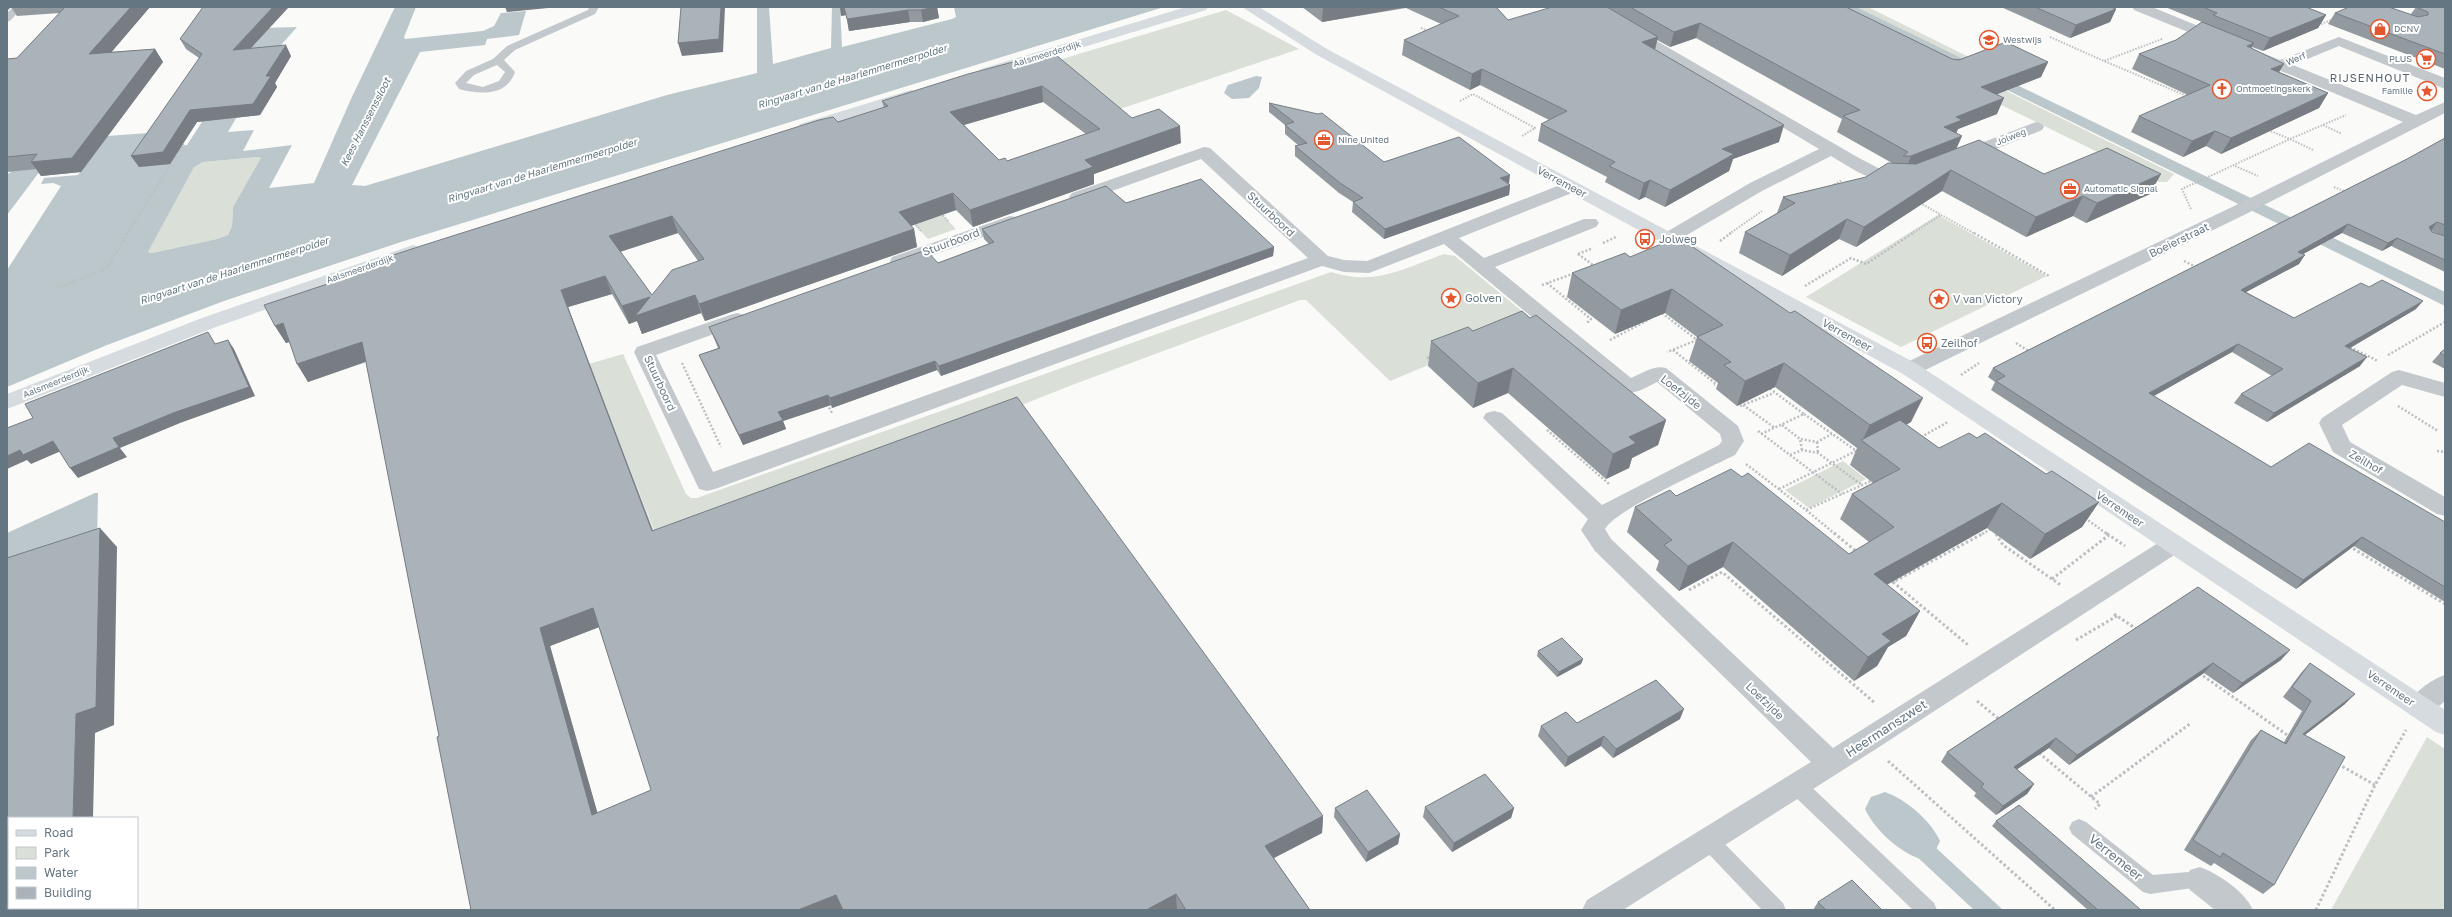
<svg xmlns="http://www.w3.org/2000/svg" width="2452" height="917" font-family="'Golos Text',sans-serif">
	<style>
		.green { fill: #dadfd7 }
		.water { fill: #bbc7cb; fill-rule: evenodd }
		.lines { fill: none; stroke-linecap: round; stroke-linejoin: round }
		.canal { fill: #bbc7cb; fill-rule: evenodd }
		.path-far2 { stroke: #bbbfc2; stroke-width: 2; stroke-dasharray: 1.5 1.5; stroke-linecap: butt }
		.path-far1 { stroke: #bbbfc2; stroke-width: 2.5; stroke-dasharray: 2 2; stroke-linecap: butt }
		.path { stroke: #bbbfc2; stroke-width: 3; stroke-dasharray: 2.5 2.5; stroke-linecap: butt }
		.lane { fill: #c3c8cc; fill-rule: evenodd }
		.street { fill: #c3c8cc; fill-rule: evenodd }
		.secondary { fill: #d6dbdf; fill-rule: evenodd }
		.wall { fill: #929a9f; fill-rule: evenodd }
		.shaded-wall { fill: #777d82 }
		.building { fill: #aab3b9; stroke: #777d82; fill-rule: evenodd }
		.labels { text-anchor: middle; stroke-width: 4; stroke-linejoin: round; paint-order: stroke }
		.far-poi-label { font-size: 9px; fill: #657683; stroke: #fff; text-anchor: start }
		.far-street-label { font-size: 9px; fill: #657683; stroke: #fff }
		.far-water-label { font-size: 10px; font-style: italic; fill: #60757c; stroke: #fff }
		.far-quarter-label { font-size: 11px; letter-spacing: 1px; fill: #57646e; stroke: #fff }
		.street-label { font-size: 11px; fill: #657683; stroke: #fff }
		.poi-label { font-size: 11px; fill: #657683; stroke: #fff; text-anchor: start }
		.near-street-label { font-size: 13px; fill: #657683; stroke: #fff }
	</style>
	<rect width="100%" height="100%" fill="#fafaf8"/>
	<g class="green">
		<path d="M1835,7H1868L1880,13L1975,60L1968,72L2174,174L2167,182H2159L1944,77Z"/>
		<path d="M1226,10L1299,49L1111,112L1052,62Z"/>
		<path d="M258,157L262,158L233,207L232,226L228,235L217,239L152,253L148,252L194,166L203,162Z"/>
		<path d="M926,198L956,229L928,239L898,207Z"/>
		<path d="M1938,215L2047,276L1901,347L1806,297Z"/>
		<path d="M1444,254L1455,256L1534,321L1390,381L1306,300H1300L1072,385L661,548L589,364L623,354L686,494L691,498H697L1331,272C1375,286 1403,269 1444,254Z"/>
		<path d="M1843,461L1866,479L1809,508L1785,490Z"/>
		<path d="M2427,737L2445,749V910H2331Z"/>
	</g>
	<g class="water">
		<path d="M395,7H416L404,37L405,39L483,31L494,26L501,13L526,11L519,35L487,39L485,45L420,52L352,185L365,186L667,95L757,73V7H769L773,64L831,48L832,7H840L842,47L952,19L956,17L954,7H1164L401,242L224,301L107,345L7,387V270L61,186L53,183L41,184L44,178L78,175L107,136L162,132L152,149L187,145L263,28L297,27L274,53L228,132L254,130L243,151L292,145L269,188L314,183L351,99ZM258,157L261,158L233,207L232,226L228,235L217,239L152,253L148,252L194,167L203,162Z"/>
		<path d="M1839,7H1856L2445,292V306Z"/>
		<path d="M1256,76L1262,77L1259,88L1249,98L1232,99L1224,93L1228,85Z"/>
		<path d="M16,164L43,167L7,215V174L10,173Z"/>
		<path d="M95,493H98L97,542L7,571V533Z"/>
		<path d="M1893,808L2003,910H1974L1882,824Z"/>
	</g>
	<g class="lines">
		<path class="canal" d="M1885,792C1907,800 1930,820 1940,841L1934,854L1920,859C1898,851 1875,830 1865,809L1871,797Z"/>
		<g class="path-far2">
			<path d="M2321,24L2334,19"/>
			<path d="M1421,28L1428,31"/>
			<path d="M2050,37L2104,61"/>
			<path d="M2162,39L2104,61L2187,96"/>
			<path d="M1460,101L1473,94L1535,128L1522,136"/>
			<path d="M2323,125L2342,134"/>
			<path d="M2268,130L2290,139L2346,115"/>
			<path d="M2235,166L2258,176"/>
			<path d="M1832,186L1842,180"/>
			<path d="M2334,187L2346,192"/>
			<path d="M1920,203L1975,234"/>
			<path d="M2191,209L2182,189L2290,139L2313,150"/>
			<path d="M941,213L948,221"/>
			<path d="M914,223L921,231"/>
			<path d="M127,234L184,143"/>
			<path d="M1729,234L1762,211"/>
			<path d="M1911,234L1941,215"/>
		</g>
		<g class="path-far1">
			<path d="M1974,233L2049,276"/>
			<path d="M1720,241L1731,233"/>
			<path d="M1603,243L1616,237"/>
			<path d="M1578,254L1593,248"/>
			<path d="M1578,254L1593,265"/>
			<path d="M2184,261L2196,267"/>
			<path d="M1547,283L1591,319L1587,323"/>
			<path d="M1542,285L1597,265"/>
			<path d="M1805,286L1851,258L1866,264L1913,233"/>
			<path d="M57,288L106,269L128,233"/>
			<path d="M1662,313L1697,340L1667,352"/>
			<path d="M1610,340L1650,319"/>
			<path d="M2016,343L2030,352"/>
			<path d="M2350,347L2378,361"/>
			<path d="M1673,350L1716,384L1714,385"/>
			<path d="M2388,355L2445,322"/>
			<path d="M1427,358L1432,356"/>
			<path d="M682,363L721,447"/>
			<path d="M1961,375L1979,363"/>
			<path d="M827,404L832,413"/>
			<path d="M1743,405L1775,428"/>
			<path d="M1740,406L1774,393"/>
			<path d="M2398,406L2438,431"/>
			<path d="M1804,414L1858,452"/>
			<path d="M1782,425L1800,439"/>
			<path d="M1547,430L1609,484"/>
			<path d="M1758,431L1842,494"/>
			<path d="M1761,434L1804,414L1769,388"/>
			<path d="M1921,437L1948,422"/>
			<path d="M1817,442L1818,453"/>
			<path d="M1802,450L1800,439L1817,442L1832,434"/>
			<path d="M2437,451L2445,452"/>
			<path d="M1790,455L1802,450L1818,453L1862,485"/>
			<path d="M1746,464L1806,510L1873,480"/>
			<path d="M1779,489L1856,451"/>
			<path d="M1806,510L1835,534"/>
			<path d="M2085,518L2107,534"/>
			<path d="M1982,534L1993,528"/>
		</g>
		<g class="path">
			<path d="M1834,533L1857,552"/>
			<path d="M2106,533L2109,535"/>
			<path d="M1996,534L2003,545L2062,586"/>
			<path d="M2349,546L2445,604"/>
			<path d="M2052,579L2109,535L2125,546"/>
			<path d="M1892,580L1893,582L1984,533"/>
			<path d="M1893,582L1968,645"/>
			<path d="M1689,590L1722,572L1875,703"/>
			<path d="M2114,614L2138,630"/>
			<path d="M2076,640L2117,616"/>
			<path d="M2199,673L2290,737"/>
			<path d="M1977,701L2000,720"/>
			<path d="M2039,753L2100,804L2095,809"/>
			<path d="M1888,761L2055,910"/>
			<path d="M2338,764L2375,785"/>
			<path d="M2091,797L2191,723"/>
			<path d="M2316,910L2375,785L2406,730"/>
		</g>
		<g class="lane">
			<path d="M13,7H23L10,21L7,22V13Z"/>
			<path d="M589,7H599L595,14L515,50L504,60L515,72C507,96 480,95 459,89L455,83L466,71L493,59L507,46L588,10ZM497,65L505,72L499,81L483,87L466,83L474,75Z"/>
			<path d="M1796,777L1803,779L1934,903L1937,910H1913L1789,791L1787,785L1789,779Z"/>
			<path d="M2079,819L2086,822L2153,875L2200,871L2207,874L2210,880L2207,886L2150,894L2143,892L2072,834L2069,828L2072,822Z"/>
			<path d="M1709,832L1716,835L1783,903L1786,910H1762L1702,847L1699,841L1702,835Z"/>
		</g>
		<g class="street">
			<path d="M1581,7H1598L1859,158L1884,171L1907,175L1910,179L1907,183C1881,189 1853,169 1831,156L1762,191L1675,242H1663L1660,238L1663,234L1750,183L1819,149Z"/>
			<path d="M2132,7H2152L2225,37L2227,40L2220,44L2215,43L2134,10Z"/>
			<path d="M2339,37L2445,78V89L2339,46L2293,65L2416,115L2445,102V113L2244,215L1917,374L1910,376L1903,374L1900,369L1903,364L2232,207L2403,122L2250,58L2247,55L2255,50L2280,60Z"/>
			<path d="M2036,122L2042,124L2044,127L2042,130L1967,161H1955L1953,157L1955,153Z"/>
			<path d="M1204,147L1210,148L1328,256L1344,260L1367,261L1565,183H1577L1580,187L1577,191L1459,238L1484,258L1584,219H1596L1599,223L1596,227L1495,267L1631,378C1643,373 1654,365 1666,368L1738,426L1744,441L1735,455C1709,468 1616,509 1605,529L1611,539L1833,748L2166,538L2174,535L2182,538L2186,544L2182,550L1876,749L1623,910H1582L1587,900L1811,762L1595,551L1581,530L1588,519L1483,418L1486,413L1494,411L1502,413L1602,505L1719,445L1722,441L1720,434L1657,382C1645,388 1635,395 1622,392L1444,244L1369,273L1344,272L1322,266L715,489L707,491L699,489L634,352L637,347L730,315L737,313L744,315L747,319L744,323L656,355L713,472L1308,258L1201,159L1084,201H1072L1069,197L1072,193Z"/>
			<path d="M1010,216L1016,217L1019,221L1016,225L906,265H892L890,261L892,257Z"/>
			<path d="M2399,370L2445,383V397L2402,385L2342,425L2350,442L2445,497V516L2437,514L2333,452L2319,423L2322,418L2392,372Z"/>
			<path d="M2445,675V701C2433,711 2425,720 2410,715L2406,707C2413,693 2430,680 2445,675Z"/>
			<path d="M2200,867C2219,874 2245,892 2253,910H2215L2190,890L2185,880L2190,870Z"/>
		</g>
		<g class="secondary">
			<path d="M1186,7H1208L1206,10L991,75L986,77L978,72L981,69Z"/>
			<path d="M1242,7H1259L1327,49L1917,364L2445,710V735L2436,732L1903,374L1317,55Z"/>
			<path d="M911,90L917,92L919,95L917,98L806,132L800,130L798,127L800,124Z"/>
			<path d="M413,245L420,247L422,251L420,255L216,327L7,409V394L202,318Z"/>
		</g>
	</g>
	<g class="wall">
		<path d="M7,7H150L111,52L155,49L163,62L81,172L41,176L37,169L7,172V59L17,58L60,13L17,16L11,7Z"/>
		<path d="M840,7H937L939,18L923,22H910L849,31L846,15L841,16Z"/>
		<path d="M1302,7H1496L1508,20L1609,8L1610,7H1846L1952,59L2048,62L2041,77L1996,94L1997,114L1958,129L1956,133V149L2044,174L2150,194L2086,223L2073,216L2026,237L1942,191L1856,247L1839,239L1782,276L1739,253L1745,232L1777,213L1783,197L1866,177L1892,163L1837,132L1842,119L1696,38L1670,47L1657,40L1655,50L1779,142L1733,159L1729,171L1665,207L1645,197L1639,200L1605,182L1607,177L1538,141L1541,124L1549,120L1480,85L1470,90L1402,55L1404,40L1441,24L1406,8L1322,22Z"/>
		<path d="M2001,7H2111L2116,9L2110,22L2070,38Z"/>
		<path d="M2165,7H2306L2326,15L2318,28L2263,51L2252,47L2251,48L2279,72L2328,93L2319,108L2221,154L2206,146L2183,157L2131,132L2139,116L2188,95L2132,69L2139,54L2176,40L2202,22Z"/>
		<path d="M2416,7H2445V69L2328,24L2335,13L2411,14Z"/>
		<path d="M180,39L251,48L291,56L275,83L277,87L260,115L197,122L170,164L139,167L199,58L186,49Z"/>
		<path d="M1018,66L1132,118L1181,143L1094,174V184L973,227L956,210L911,226L914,229L917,247L705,321L701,313L642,334L637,321L629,324L612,294L568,307L653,530L1323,816L1322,833L1274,858L1310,910H471L439,736L366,362L308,382L290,342L286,343L275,326L838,122L884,108L882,101ZM1043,102L1086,134L1007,161L999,160L964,125ZM678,233L698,261L652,295L620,252ZM599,627L651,790L597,813L550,646Z"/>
		<path d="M1269,103L1384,162L1509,184L1510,185L1509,195L1384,239L1352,212L1353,202L1339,193L1295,156V146L1298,145L1285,134V125L1269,112Z"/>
		<path d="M2445,138V236L2431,231L2432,232L2445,236V272L2391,246L2382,251L2342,233L2303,254L2299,264L2246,292L2294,318L2416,309L2350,348L2360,366L2267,422L2234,403L2241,394L2272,376L2232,352L2154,396L2271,467L2445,522V602L2354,546L2296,589L1991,390L1995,382L1988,377L1993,368L2407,159Z"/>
		<path d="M1126,203L1274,247L1273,256L941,376L937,370L832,408L831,405L783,421L786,429L743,445L703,364L699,355L718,348L713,336L709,327L938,263L989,244L984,239L982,229Z"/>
		<path d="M1630,257L1911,422L1906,425L1939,448L1977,438L2099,502L2082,527L2030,559L1987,528L1887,585L1920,611L1906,636L1888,647L1877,666L1854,681L1723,567L1679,591L1656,570L1659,561L1627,532L1635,507L1742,477L1849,554L1869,542L1840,519L1852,494L1873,483L1850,465L1857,448L1775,387L1737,406L1716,389L1718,383L1689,361L1697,337L1665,313L1615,334L1567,297L1572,273Z"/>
		<path d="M1530,318L1666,420L1658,445L1632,458L1629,468L1606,479L1508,393L1473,408L1428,366L1431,341Z"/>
		<path d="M2445,349V369L2432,362L2440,353Z"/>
		<path d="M2198,587L2281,660L2233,693L2204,673L2069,765L2049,748L2017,769L2034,784L2027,794L1996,815L1974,796L1976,793L1941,762L1947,752Z"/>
		<path d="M1538,651L1583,659L1581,664L1557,677L1537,656Z"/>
		<path d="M2310,663L2345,704L2305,735L2274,885L2263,894L2214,863L2211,866L2184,850L2251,740L2261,730L2284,742L2302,711L2283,697L2301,673Z"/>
		<path d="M1680,719L1613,758L1601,746L1565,767L1538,736L1541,726L1577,723Z"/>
		<path d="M1425,807L1514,808L1511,818L1452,852L1423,817Z"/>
		<path d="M1335,808L1400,834L1398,844L1366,862L1334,817Z"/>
		<path d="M1996,821L2141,910H2088L1992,826Z"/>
		<path d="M1818,902L1882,910H1813Z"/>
	</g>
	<g class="shaded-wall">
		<path d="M7,7H11L7,11Z"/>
		<path d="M131,7H150L98,68L89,54Z"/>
		<path d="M273,7H289L239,61L233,50Z"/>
		<path d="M505,7H558L507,12Z"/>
		<path d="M721,7H725L723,52L682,56L678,43Z"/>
		<path d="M840,7H844L846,15L841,16Z"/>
		<path d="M934,7H937L939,18L923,22L921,10Z"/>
		<path d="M1323,7H1406L1322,22Z"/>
		<path d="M2116,9L2110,22L2070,38L2076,25Z"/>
		<path d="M908,10L910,22L849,31L847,19Z"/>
		<path d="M2326,15L2318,28L2263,51L2270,38Z"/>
		<path d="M1700,23L1696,38L1670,47L1674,32Z"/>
		<path d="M1658,37L1654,53L1642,42Z"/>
		<path d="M2254,43L2246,58L2247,46Z"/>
		<path d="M286,45L291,56L275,83L277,87L260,115L197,122L170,164L139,167L131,156L190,110L266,76Z"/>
		<path d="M155,49L163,62L81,172L41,176L31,162Z"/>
		<path d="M2048,62L2041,77L1975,103L1981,87Z"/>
		<path d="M2284,64L2275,79L2271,69Z"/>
		<path d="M1482,69L1480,85L1470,90L1472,74Z"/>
		<path d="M1042,86L1043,102L953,128L950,112Z"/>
		<path d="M2328,93L2319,108L2221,154L2231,138Z"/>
		<path d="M2004,98L1997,114L1958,129L1955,136L1944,127L1956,117Z"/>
		<path d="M1784,125L1779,142L1733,159L1729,171L1665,207L1670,190L1722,149Z"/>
		<path d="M1180,126L1181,143L1094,174V184L973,227L970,210L1085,160Z"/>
		<path d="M2215,131L2206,146L2183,157L2192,141Z"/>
		<path d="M1962,136L1955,152L1905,172L1911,156Z"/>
		<path d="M1951,170L1942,191L1856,247L1864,227Z"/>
		<path d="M2161,174L2150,194L2086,223L2097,203Z"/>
		<path d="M1510,175L1509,184L1500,178Z"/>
		<path d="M1650,180L1645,197L1639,200L1644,183Z"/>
		<path d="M1510,185L1509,195L1384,239L1385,229Z"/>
		<path d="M953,193L956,210L902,229L899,212Z"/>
		<path d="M2083,196L2073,216L2026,237L2036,217Z"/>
		<path d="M672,216L678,233L616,253L609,236Z"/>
		<path d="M1847,219L1839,239L1782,276L1790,255Z"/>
		<path d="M2437,222L2431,231L2429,227Z"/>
		<path d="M2348,224L2342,233L2292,260L2298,252Z"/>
		<path d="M914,229L917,247L705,321L699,304Z"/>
		<path d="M2397,238L2391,246L2382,251L2388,243Z"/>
		<path d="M1274,247L1273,256L941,376L939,366Z"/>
		<path d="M2305,255L2299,264L2235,298L2241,290Z"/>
		<path d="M605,276L612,294L568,307L659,549L652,531L561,290Z"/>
		<path d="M1672,289L1665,313L1615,334L1621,310Z"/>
		<path d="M695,295L701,313L642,334L637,321L629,324L622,306L650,297Z"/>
		<path d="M2423,301L2416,309L2338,355L2345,346Z"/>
		<path d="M283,323L294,340L286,343L275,326Z"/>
		<path d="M228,340L234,349L255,396L180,423L120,448L127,457L78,478L70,468Z"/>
		<path d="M362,342L373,359L308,382L297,364Z"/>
		<path d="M2238,344L2232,352L2143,402L2149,393Z"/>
		<path d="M2367,357L2360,366L2267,422L2274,413Z"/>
		<path d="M935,361L937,370L832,408L830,398Z"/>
		<path d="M1784,363L1775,387L1737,406L1745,381Z"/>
		<path d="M1513,368L1508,393L1473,408L1478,383Z"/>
		<path d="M828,395L831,405L783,421L786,429L743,445L739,435L778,412Z"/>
		<path d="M1923,398L1911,422L1867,445L1862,441L1870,425Z"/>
		<path d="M1666,420L1658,445L1632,458L1629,468L1606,479L1613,454L1629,437Z"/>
		<path d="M53,441L61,451L31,464L27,460L7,469V456L20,450Z"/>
		<path d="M2099,502L2082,527L2030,559L2045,534Z"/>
		<path d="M2002,503L1987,528L1861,599L1874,574Z"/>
		<path d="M100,528L117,547L114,725L95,733L93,818H73L76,714Z"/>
		<path d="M2362,537L2354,546L2296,589L2303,580Z"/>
		<path d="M1733,542L1723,567L1679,591L1688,566Z"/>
		<path d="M593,608L602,626L550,646L603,832L592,815L540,628Z"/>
		<path d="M1920,611L1906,636L1888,647L1877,666L1854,681L1868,657L1882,634Z"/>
		<path d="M2290,650L2281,660L2233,693L2242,683Z"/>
		<path d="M1583,659L1581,664L1557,677L1559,672Z"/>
		<path d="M2213,663L2204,673L2069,765L2077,755Z"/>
		<path d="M2355,694L2345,704L2293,744L2303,734Z"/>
		<path d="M1684,709L1680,719L1613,758L1616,749Z"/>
		<path d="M1604,736L1601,746L1565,767L1568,757Z"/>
		<path d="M2056,738L2049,748L2007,776L2014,767Z"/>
		<path d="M2034,784L2027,794L1996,815L2003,806Z"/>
		<path d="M1514,808L1511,818L1452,852L1454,843Z"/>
		<path d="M1323,816L1322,833L1264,863L1265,846Z"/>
		<path d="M1400,834L1398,844L1366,862L1368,852Z"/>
		<path d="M1176,894L1177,910H1146Z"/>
		<path d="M836,895L843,910H798Z"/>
		<rect x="70" y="908" width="21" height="2"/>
	</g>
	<g class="building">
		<path d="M65,7H131L89,54L155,49L72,158L31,162L37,154L7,157V59L17,58Z"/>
		<path d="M203,7H273L233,50L286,45L266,76H271L253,104L190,110L163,152L131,156L202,54L180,39Z"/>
		<path d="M681,7H721L719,39L678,43Z"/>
		<path d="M844,7H934L921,10H908L847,19Z"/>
		<path d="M1439,7H1496L1508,20L1552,7H1607L1658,37L1642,42L1784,125L1722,149L1734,154L1670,190L1650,180L1644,183L1609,166L1615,162L1541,124L1567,111L1482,69L1472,74L1404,40L1459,16Z"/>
		<path d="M1630,7H1846L1952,59L1959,60L2006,42L2048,62L1981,87L2004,98L1956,117L1962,120L1944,127L1962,136L1911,156H1903L1908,152L1843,116L1860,110L1700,23L1674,32Z"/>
		<path d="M2035,7H2111L2116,9L2076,25Z"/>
		<path d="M2203,7H2306L2326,15L2270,38L2213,15L2217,13Z"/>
		<path d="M2349,7H2389L2418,17L2428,15V12L2416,7H2445V54L2335,13Z"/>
		<path d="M2202,22L2254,43L2247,46L2284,64L2271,69L2328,93L2231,138L2215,131L2192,141L2139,116L2210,85L2139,54L2176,40Z"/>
		<path d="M1056,55L1132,118L1159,109L1180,126L1085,160L1093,167L970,210L953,193L899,212L914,229L699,304L695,295L635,316L650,297L622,306L605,276L561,290L652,531L1017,397L1323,816L1265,846L1310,910H1186L1176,894L1146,910H843L836,895L798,910H471L437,737L439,736L362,342L297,364L283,323L275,326L264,305L388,264L384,258L424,245L819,120L833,117L838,122L888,106L882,101L968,74L1013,62L1018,66ZM1042,86L1100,129L1007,161L1005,158L999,160L950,112ZM672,216L704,259L672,270L652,295L609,236ZM593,608L651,790L592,815L540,628Z"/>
		<path d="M1269,103L1318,114L1322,113L1384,162L1459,137L1510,175L1500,178L1510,185L1385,229L1353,202L1363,198L1340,183L1295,146L1307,143L1285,125L1294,122Z"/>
		<path d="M2445,138V225L2437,222L2429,227L2432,232L2445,236V260L2397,238L2388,243L2348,224L2298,252L2305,255L2241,290L2294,318L2361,283L2369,287L2382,280L2423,301L2345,346L2367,357L2274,413L2241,394L2283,369L2238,344L2149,393L2271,467L2309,443L2445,522V587L2362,537L2303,580L1996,381L2005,376L1993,368L2407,159Z"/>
		<path d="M1979,140L2044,174L2107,148L2161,174L2097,203L2083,196L2036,217L1951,170L1864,227L1847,219L1790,255L1745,232L1795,203L1783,197L1866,177L1888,163L1916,164Z"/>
		<path d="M1201,179L1274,247L939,366L935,361L830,398L828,395L778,412L783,420L739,435L699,355L720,348L709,327L926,250L938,263L994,242L982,229L1106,186L1126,203Z"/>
		<path d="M1673,239L1681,245L1687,243L1790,313L1795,311L1923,398L1870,425L1784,363L1745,381L1724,365L1731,362L1697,337L1723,325L1672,289L1621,310L1572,273L1625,253L1630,257Z"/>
		<path d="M1522,311L1530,318L1536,315L1666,420L1629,437L1636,443L1613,454L1513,368L1478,383L1431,341L1468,327L1473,331Z"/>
		<path d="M208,332L215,344L228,340L249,387L173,413L113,438L119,447L70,468L53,441L23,455L20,450L7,456V428L33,418L25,404Z"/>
		<path d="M2445,349V356L2440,353Z"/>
		<path d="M1900,420L1939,448L1969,433L1977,438L1985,433L2046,474L2052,471L2099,502L2045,534L2002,503L1874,574L1920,611L1882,634L1891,641L1868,657L1733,542L1688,566L1664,545L1672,540L1635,507L1670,490L1676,496L1731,469L1742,477L1748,473L1849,554L1894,527L1852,494L1900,469L1861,440Z"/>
		<path d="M100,528L96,707L76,714L73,818H9V908H70V910H7V558Z"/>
		<path d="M2198,587L2290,650L2242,683L2213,663L2077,755L2056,738L2014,767L2034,784L2003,806L1981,787L1984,784L1947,752Z"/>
		<path d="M1562,638L1583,659L1559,672L1538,651Z"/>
		<path d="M2310,663L2355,694L2303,734L2345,757L2274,885L2223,853L2220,857L2193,840L2261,730L2286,744L2311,701L2292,687Z"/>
		<path d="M1656,680L1684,709L1616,749L1604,736L1568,757L1541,726L1566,712L1577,723Z"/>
		<path d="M1485,774L1514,808L1454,843L1425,807Z"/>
		<path d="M1367,790L1400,834L1368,852L1335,808Z"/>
		<path d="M2019,805L2141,910H2098L1996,821Z"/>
		<path d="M1852,880L1882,910H1826L1818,902Z"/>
	</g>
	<defs>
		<g id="shop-ring" transform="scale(1)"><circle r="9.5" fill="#fff" stroke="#e4572e" stroke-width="1.5"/><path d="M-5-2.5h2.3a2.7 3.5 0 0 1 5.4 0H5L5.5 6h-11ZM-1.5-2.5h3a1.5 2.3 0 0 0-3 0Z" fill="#e4572e"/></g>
		<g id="school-ring" transform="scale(1)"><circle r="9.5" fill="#fff" stroke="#e4572e" stroke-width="1.5"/><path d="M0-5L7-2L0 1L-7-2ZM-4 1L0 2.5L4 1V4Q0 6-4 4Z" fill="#e4572e"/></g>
		<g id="supermarket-ring" transform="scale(1)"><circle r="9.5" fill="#fff" stroke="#e4572e" stroke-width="1.5"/><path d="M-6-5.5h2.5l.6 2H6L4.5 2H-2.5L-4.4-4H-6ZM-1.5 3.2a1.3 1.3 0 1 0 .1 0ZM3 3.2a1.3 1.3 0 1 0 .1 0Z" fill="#e4572e"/></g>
		<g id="church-ring" transform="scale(1)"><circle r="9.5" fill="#fff" stroke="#e4572e" stroke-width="1.5"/><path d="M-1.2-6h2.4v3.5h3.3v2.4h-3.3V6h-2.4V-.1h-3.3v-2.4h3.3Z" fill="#e4572e"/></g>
		<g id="sight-ring" transform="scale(1)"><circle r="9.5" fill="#fff" stroke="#e4572e" stroke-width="1.5"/><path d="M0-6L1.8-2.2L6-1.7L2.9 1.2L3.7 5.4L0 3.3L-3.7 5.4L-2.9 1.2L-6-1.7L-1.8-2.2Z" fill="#e4572e"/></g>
		<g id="office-ring" transform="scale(1)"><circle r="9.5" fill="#fff" stroke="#e4572e" stroke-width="1.5"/><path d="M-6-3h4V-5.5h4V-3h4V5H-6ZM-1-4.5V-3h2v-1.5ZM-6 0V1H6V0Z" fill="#e4572e"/></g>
		<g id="bus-ring" transform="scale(1)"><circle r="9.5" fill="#fff" stroke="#e4572e" stroke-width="1.5"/><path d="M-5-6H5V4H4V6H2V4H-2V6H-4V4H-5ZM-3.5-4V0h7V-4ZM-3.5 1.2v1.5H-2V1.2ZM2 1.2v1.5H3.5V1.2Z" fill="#e4572e"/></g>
	</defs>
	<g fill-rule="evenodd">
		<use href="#shop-ring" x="2380" y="29"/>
		<use href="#school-ring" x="1989" y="40"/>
		<use href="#supermarket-ring" x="2426" y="59"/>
		<use href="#church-ring" x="2222" y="89"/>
		<use href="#sight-ring" x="2427" y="91"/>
		<use href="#office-ring" x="1324" y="140"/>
		<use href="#office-ring" x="2070" y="189"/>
		<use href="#bus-ring" x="1645" y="239"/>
		<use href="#sight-ring" x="1451" y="298"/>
		<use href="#sight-ring" x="1939" y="299"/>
		<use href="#bus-ring" x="1927" y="343"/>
	</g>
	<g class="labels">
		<g class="far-poi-label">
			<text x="2394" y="32">DCNV</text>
			<text x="2003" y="43">Westwijs</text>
			<text x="2412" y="62" text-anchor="end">PLUS</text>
			<text x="2236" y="92">Ontmoetingskerk</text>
			<text x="2413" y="94" text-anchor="end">Familie</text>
			<text x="1338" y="143">Nine United</text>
			<text x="2084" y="192">Automatic Signal</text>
		</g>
		<g class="far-street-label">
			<text transform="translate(1047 54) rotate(-17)" y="3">Aalsmeerderdijk</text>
			<text transform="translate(2296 59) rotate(-23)" y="3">Werf</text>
			<text transform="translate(2011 137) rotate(-22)" y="3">Jolweg</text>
			<text transform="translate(360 269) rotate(-19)" y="3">Aalsmeerderdijk</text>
			<text transform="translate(56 382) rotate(-22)" y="3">Aalsmeerderdijk</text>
		</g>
		<g class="far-water-label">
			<text transform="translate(852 76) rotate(-17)" y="4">Ringvaart van de Haarlemmermeerpolder</text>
			<text transform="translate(365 122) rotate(-63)" y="4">Kees Hanssenssloot</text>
			<text transform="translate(542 170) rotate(-17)" y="4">Ringvaart van de Haarlemmermeerpolder</text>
			<text transform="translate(234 270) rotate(-18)" y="4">Ringvaart van de Haarlemmermeerpolder</text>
		</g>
		<g class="far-quarter-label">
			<text x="2370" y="82">RIJSENHOUT</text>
		</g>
		<g class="street-label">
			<text transform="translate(1562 182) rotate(28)" y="4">Verremeer</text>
			<text transform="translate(1271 214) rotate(43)" y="4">Stuurboord</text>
			<text transform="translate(2179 240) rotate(-26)" y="4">Boeierstraat</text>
			<text transform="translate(951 242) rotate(-20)" y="4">Stuurboord</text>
			<text transform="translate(1847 335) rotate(29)" y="4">Verremeer</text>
			<text transform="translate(660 383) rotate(65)" y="4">Stuurboord</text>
			<text transform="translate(1681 392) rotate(38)" y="4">Loefzijde</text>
			<text transform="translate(2366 462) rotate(30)" y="4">Zeilhof</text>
			<text transform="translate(2120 509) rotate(34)" y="4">Verremeer</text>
			<text transform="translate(2391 688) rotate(34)" y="4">Verremeer</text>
			<text transform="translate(1765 701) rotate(44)" y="4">Loefzijde</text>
		</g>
		<g class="poi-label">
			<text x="1659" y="243">Jolweg</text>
			<text x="1465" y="302">Golven</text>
			<text x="1953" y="303">V van Victory</text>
			<text x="1941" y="347">Zeilhof</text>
		</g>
		<g class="near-street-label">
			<text transform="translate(1886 728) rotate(-33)" y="5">Heermanszwet</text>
			<text transform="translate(2116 857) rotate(39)" y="5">Verremeer</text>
		</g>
	</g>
	<rect width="2452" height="917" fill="none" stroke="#657683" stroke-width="16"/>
	<rect x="8" y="817" width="130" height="92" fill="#ffffff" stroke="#c1c8cd"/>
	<rect x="16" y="830" width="20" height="6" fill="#d6dbdf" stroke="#c1c8cd"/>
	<text x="44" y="837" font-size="12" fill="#657683">Road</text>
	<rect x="16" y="847" width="20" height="12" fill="#dadfd7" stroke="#c1c8cd"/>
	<text x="44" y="857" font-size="12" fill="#657683">Park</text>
	<rect x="16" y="867" width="20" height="12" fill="#bbc7cb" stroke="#c1c8cd"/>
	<text x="44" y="877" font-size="12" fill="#657683">Water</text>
	<rect x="16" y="887" width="20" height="12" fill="#aab3b9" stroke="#c1c8cd"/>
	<text x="44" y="897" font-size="12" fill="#657683">Building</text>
</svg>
